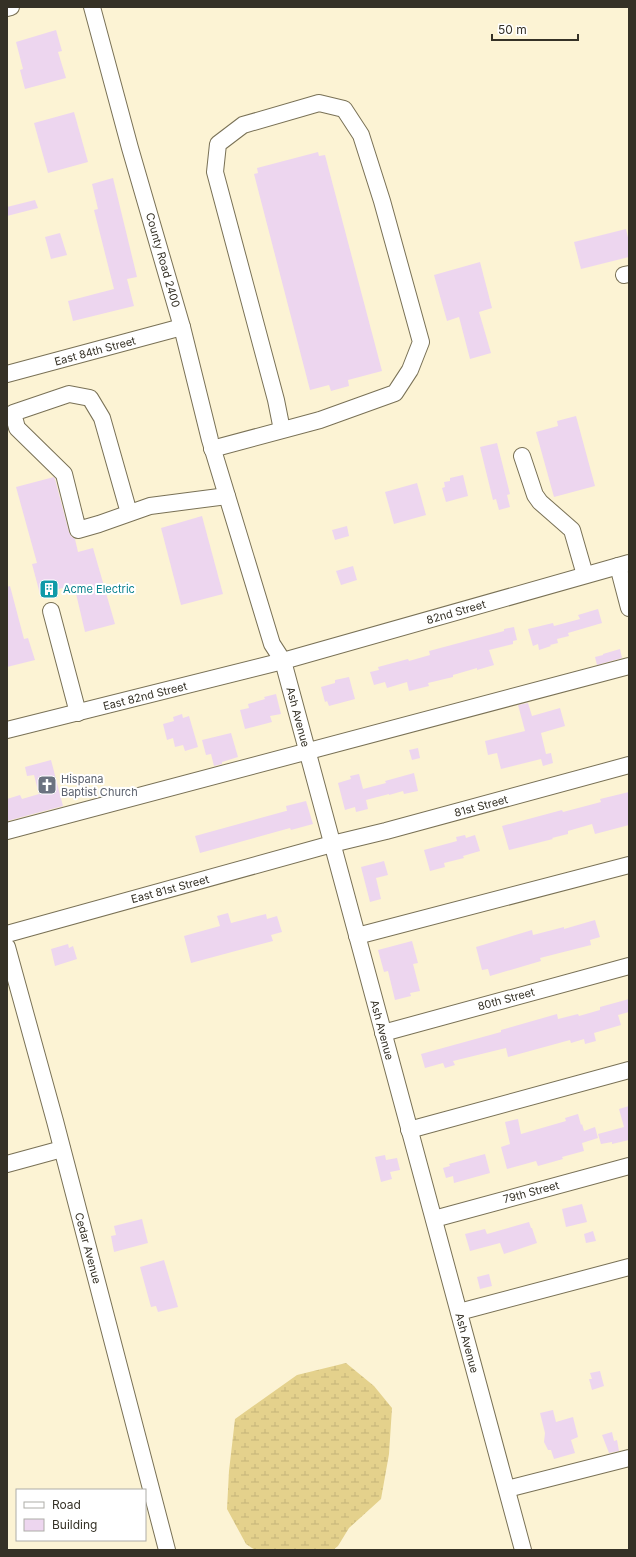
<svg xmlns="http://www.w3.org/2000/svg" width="636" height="1557" font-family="Inter,sans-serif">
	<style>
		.wetland { fill: url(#wetland-marsh) }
		.building { fill: #edd6ef }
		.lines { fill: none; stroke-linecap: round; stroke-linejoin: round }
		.minor-casing { stroke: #797156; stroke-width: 18 }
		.minor { stroke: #fff; stroke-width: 16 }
		.labels { text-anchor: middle; stroke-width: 4; stroke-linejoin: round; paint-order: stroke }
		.street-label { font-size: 11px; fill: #353126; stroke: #fff }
		.culture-label { font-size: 11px; fill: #0d838f; stroke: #fff; text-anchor: start }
		.worship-label { font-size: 11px; fill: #5b616d; stroke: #fff; text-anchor: start }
	</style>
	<defs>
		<pattern id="wetland-marsh" width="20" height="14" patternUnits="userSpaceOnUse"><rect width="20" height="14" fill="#e4d18c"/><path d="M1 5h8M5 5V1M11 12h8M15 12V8" fill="none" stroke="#c4b479"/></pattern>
	</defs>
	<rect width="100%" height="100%" fill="#fcf3d4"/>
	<path class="wetland" d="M346,1363L374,1386L392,1408L389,1454L381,1499L349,1528L338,1546L333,1550H255L246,1544L227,1509L229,1471L235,1419L297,1375Z"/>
	<g class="building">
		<path d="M56,30L62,51L58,52L66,78L25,89L20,70L23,69L16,42Z"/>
		<path d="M74,112L88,162L48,173L34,123Z"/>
		<path d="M318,152L319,156L325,155L382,371L348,380L349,386L331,391L329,385L310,390L254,174L258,173L257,168Z"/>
		<path d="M113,178L137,277L127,279L134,306L73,321L68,301L114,289L94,210L98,209L92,184Z"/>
		<path d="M35,200L38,208L7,216V207Z"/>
		<path d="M626,229L629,242V257L581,269L574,242Z"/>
		<path d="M60,233L67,255L51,259L45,237Z"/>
		<path d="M480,262L492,308L479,312L491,353L470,359L459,317L447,321L434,275Z"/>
		<path d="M576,416L595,486L554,497L536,432L558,426L557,421Z"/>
		<path d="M497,443L510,494L507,495L510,507L499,510L496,499L493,500L480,447Z"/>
		<path d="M463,475L468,496L446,502L442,488L445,487L444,482L450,481V478Z"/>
		<path d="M54,477L55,479L69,532L71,536L75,539L78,552L93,548L115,624L85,632L74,585L40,594L32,564L37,563L16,487Z"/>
		<path d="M417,483L426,515L394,524L385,492Z"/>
		<path d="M202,516L223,594L181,605L161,528Z"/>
		<path d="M347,526L349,536L335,540L332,530Z"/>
		<path d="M353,566L357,580L341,585L336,571Z"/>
		<path d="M10,586L24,639L28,638L35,660L7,667V587Z"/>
		<path d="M598,609L602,623L568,633L569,636L557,639L558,643L550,645L551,646L539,650L538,644L533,646L528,629L553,623L554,626L580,619L578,615Z"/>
		<path d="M514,627L517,640L513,641V644L489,650L494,665L477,670V668L453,675V677L428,683L429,686L409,691L407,682L387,688L385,682L374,685L370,672L379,670L378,667L408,659L409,661L430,655L429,651L504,631V629Z"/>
		<path d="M620,649L622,658L597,665L595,657L603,655V654Z"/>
		<path d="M349,677L355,699L329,706L327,701L325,702L321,687L335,683V680Z"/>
		<path d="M276,694L281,714L270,716L272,722L245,729L240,710L249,708L248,704L265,699L264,697Z"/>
		<path d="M528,703L532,716L560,708L565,726L541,733L546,754L551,753L553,763L543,766L541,759L501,769L497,753L488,755L485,741L525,731L518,705Z"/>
		<path d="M182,714L183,718L189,716L198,747L185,751L183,745L175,747L173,738L167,740L163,724L174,721L173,717Z"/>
		<path d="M231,733L238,757L222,762V764L214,766L211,754L206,755L202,740Z"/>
		<path d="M418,748L420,758L412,760L409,750Z"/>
		<path d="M51,760L63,806L7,821V799L20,795L22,799L39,794L34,775L27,776L25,767Z"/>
		<path d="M414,773L418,791L404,794L403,791L389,795V794L366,800L368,809L356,812L355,807L345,810L338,783L351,779L350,776L359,774L363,789L386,783L385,781Z"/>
		<path d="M629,792V825L595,834L592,824L568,831V834L552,838L553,839L509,850L502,826L562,810L563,812L601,802L600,799Z"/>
		<path d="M306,801L313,824L291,830L290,828L200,853L195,836L286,811H287L286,806Z"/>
		<path d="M465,835L466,838L475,835L480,851L463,856L464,858L444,863L445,867L430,871L424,850L457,841L456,837Z"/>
		<path d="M384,861L388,875L376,878L381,899L370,902L361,867Z"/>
		<path d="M228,913L231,923L266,914L267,919L277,916L282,932L271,935L273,941L191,963L184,936L220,926L217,916Z"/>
		<path d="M595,920L600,937L590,940L591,945L540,958L541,961L490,976L488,969L482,970L476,947L532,930L533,935L564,927V929Z"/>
		<path d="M412,941L418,963L413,964L420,991L410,993L411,996L395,1000L388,971L384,972L378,950Z"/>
		<path d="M68,944L69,948L73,946L77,959L55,966L51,949Z"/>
		<path d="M629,999V1012L618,1015L621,1025L594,1033L596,1041L585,1044L584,1039L571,1043L570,1040L508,1057L506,1048L453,1061L455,1065L445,1068L443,1063L425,1068L421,1054L501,1032V1030L557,1014L558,1019L578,1014L579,1016L600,1010V1007Z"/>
		<path d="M629,1106V1140L612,1144V1142L601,1144L598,1134L624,1127L619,1109Z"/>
		<path d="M578,1114L581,1125L582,1124L584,1131L595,1127L598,1138L582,1143L584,1151L562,1157L563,1159L538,1166L536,1161L507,1169L501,1147L510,1144L505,1122L518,1119L521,1134L566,1121L565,1118Z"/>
		<path d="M485,1154L490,1173L454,1183L453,1176L446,1178L443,1168L450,1166L449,1164Z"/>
		<path d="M385,1155L386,1160L397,1158L400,1170L390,1172L392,1179L381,1182L375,1157Z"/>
		<path d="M582,1204L587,1222L566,1227L562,1209Z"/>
		<path d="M142,1219L148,1243L114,1252L111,1236L116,1235L114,1226Z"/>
		<path d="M529,1222L531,1228H532L537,1243L504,1254L500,1243L470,1251L465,1234L485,1229L487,1234Z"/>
		<path d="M593,1231L596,1241L586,1243L584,1234Z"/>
		<path d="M164,1260L178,1307L158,1312L156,1306L151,1307L140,1267Z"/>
		<path d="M489,1274L492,1286L480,1289L477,1277Z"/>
		<path d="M600,1371L604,1386L592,1390L589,1379H592L590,1373Z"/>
		<path d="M553,1410L556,1422L573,1417L578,1437L571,1440L575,1453L554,1459L551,1450H548L544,1442L545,1433L540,1413Z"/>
		<path d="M612,1432L614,1441L617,1440L619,1451L609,1453L602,1435Z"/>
	</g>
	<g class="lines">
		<g class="minor-casing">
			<g id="minor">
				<path d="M92,7L130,148L182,327L210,440L272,644L283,661L523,1550"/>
				<path d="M7,8L11,7"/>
				<path d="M624,275L629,274"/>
				<path d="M7,374L182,327"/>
				<path d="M212,449L320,420L395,393L410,370L421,342L382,201L361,135L344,109L319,103L243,125L218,144L215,172L276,400L282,430"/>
				<path d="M522,456L535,495L540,502L572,530L585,575"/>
				<path d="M129,513L102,418L90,398L69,394L13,413L17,428L64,474L78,530L99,524L150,506L227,496"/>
				<path d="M618,566L629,608"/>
				<path d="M51,611L78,713"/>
				<path d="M7,730L283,661L629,563"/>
				<path d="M7,831L629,666"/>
				<path d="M7,934L332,844L386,831L629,765"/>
				<path d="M357,936L629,865"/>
				<path d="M7,947L55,1121L167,1550"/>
				<path d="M383,1033L629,966"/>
				<path d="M409,1130L629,1070"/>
				<path d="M7,1164L62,1149"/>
				<path d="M434,1219L629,1166"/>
				<path d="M459,1312L629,1267"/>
				<path d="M507,1489L629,1458"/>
			</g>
		</g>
		<use href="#minor" class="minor"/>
	</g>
	<defs>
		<g id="building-square" transform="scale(1)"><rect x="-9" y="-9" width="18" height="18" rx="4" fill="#0f9aa8" stroke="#fff"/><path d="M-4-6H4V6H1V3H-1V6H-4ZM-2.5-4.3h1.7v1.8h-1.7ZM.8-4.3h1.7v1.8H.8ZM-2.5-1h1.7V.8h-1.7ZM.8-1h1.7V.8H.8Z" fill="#fff"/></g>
		<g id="church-square" transform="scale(1)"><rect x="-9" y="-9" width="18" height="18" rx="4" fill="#6b7280" stroke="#fff"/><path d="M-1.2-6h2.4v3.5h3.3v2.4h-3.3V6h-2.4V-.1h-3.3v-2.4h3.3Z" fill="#fff"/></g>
	</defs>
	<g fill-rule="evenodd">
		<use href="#building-square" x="49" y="589"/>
		<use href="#church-square" x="47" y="785"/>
	</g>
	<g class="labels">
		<g class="street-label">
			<text transform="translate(163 260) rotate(74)" y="4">County Road 2400</text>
			<text transform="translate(95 351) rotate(-15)" y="4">East 84th Street</text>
			<text transform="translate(456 612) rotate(-16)" y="4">82nd Street</text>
			<text transform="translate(145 696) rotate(-14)" y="4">East 82nd Street</text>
			<text transform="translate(298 717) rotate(75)" y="4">Ash Avenue</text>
			<text transform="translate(481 806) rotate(-15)" y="4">81st Street</text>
			<text transform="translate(170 889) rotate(-15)" y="4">East 81st Street</text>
			<text transform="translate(506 999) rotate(-15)" y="4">80th Street</text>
			<text transform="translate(382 1030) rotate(75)" y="4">Ash Avenue</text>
			<text transform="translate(531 1192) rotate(-15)" y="4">79th Street</text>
			<text transform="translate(88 1248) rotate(75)" y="4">Cedar Avenue</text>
			<text transform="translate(467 1343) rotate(75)" y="4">Ash Avenue</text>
		</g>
		<g class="culture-label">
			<text x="63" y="593">Acme Electric</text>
		</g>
		<g class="worship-label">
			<text x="61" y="783">Hispana<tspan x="61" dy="13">Baptist Church</tspan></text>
		</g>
	</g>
	<rect width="636" height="1557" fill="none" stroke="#353126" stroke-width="16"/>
	<rect x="16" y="1489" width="130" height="52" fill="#ffffff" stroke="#aeada8"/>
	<rect x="24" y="1502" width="20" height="6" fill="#ffffff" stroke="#aeada8"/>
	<text x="52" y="1509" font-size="12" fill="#353126">Road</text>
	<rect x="24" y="1519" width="20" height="12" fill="#edd6ef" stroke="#aeada8"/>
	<text x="52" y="1529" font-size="12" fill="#353126">Building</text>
	<path d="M492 34v6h86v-6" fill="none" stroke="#353126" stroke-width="2"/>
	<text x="498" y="34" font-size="12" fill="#353126" stroke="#ffffff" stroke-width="3" paint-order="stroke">50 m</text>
</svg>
